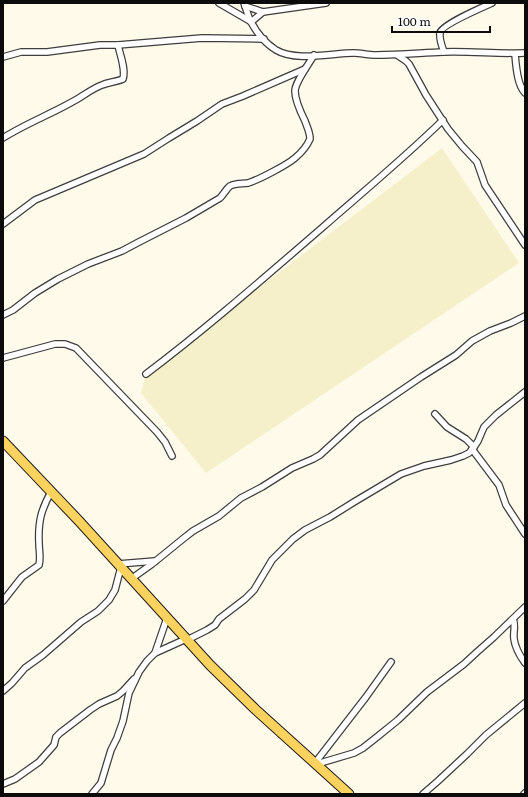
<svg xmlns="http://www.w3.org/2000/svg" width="528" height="797" font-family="Literata,serif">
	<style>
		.farmland { fill: #f5f0ca }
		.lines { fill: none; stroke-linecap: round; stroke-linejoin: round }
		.minor-casing { stroke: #3e3e3e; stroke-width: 8 }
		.primary-casing { stroke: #1c1c1c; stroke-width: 11 }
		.minor { stroke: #fff; stroke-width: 5.5 }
		.primary { stroke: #fbd25e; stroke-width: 9 }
	</style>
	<rect width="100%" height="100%" fill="#fffaea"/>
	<path class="farmland" d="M442,148L519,263L206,473L141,393L146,374Z"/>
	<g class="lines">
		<g class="minor-casing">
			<g id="minor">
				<path d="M219,3L250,21"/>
				<path d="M244,3C246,9 248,15 250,20C256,32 265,43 276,50C296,62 332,53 354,53C361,53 368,55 376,55C398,55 420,53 443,52C470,51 498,54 525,53"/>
				<path d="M245,6L263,12L326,3"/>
				<path d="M251,22L263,12"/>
				<path d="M444,52C442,46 439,39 440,33C441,25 483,7 492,3"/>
				<path d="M515,54C516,65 517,85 525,93"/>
				<path d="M397,55L406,61L409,64L426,95L448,129L462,146L477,162L485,185L525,245"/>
				<path d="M3,57L21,52H47L100,45H118L202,38L264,39"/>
				<path d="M3,138C25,124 49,115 72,102C82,97 91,89 102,85C109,82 116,82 123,79C126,69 120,55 118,45"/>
				<path d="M3,224L35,200L144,154L169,138L197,121L222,104L243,96L305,69"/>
				<path d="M3,315L13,310L35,293L58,279L88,264L122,251L137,243L186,218L220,198C224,194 226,189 230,186C236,183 243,184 248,183C258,180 287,165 295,158C301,153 307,146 310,139C310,132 307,127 305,121C301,113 295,100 295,91C295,82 309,64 314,55"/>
				<path d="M3,358L55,344H65L76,348L157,432L165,442L172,456"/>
				<path d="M146,374C207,328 265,277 323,227C363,192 404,158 443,120"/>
				<path d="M474,447L478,441L484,427L496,415L525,392"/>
				<path d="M472,449L499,485L506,505L525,534"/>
				<path d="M118,564L155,561"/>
				<path d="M131,579L152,564L184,538L193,531L219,516L241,498L262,487L292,468L313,459L320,455L358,420L421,377L456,355L472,341L490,331L511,323L525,316"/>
				<path d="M3,601L18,582L22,577L39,565C41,558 39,551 39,543C38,522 41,510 51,492"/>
				<path d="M513,619C516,625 513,632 514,639C515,647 520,656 525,663"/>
				<path d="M187,640L207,630L215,625L219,619L245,599L254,590L272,560L293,539L305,530L330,517L354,502L401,474L424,466L451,460L463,456L469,453L474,447L466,439L447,427L435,414"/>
				<path d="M155,653L167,618"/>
				<path d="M3,691L12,683L25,668L43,655L81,622L98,611L109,600L115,590L121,567"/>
				<path d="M315,763L366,697L391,662"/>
				<path d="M317,764L354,753L363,748L377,737L398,720L427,692L464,664L477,652L494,637L525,607"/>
				<path d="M3,784L15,779L39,762L54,745L56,737L60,733L90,710L99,704L117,696L123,691L134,679"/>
				<path d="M92,794L101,783L111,750L117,738L123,721L129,693L139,672L147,661L155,653L186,639"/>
				<path d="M423,794L438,781L467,754L486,735L525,703"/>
				<path d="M524,794L525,793"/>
			</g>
		</g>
		<g class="primary-casing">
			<path id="primary" d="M3,441L79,521L210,665L255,709L349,794"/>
		</g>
		<use href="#minor" class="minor"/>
		<use href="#primary" class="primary"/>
	</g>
	<rect width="528" height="797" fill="none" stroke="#0b0b0b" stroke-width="8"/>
	<path d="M392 26v6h98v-6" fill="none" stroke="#0b0b0b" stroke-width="2"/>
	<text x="398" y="26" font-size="12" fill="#0b0b0b" stroke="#ffffff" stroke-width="3" paint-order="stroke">100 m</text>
</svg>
